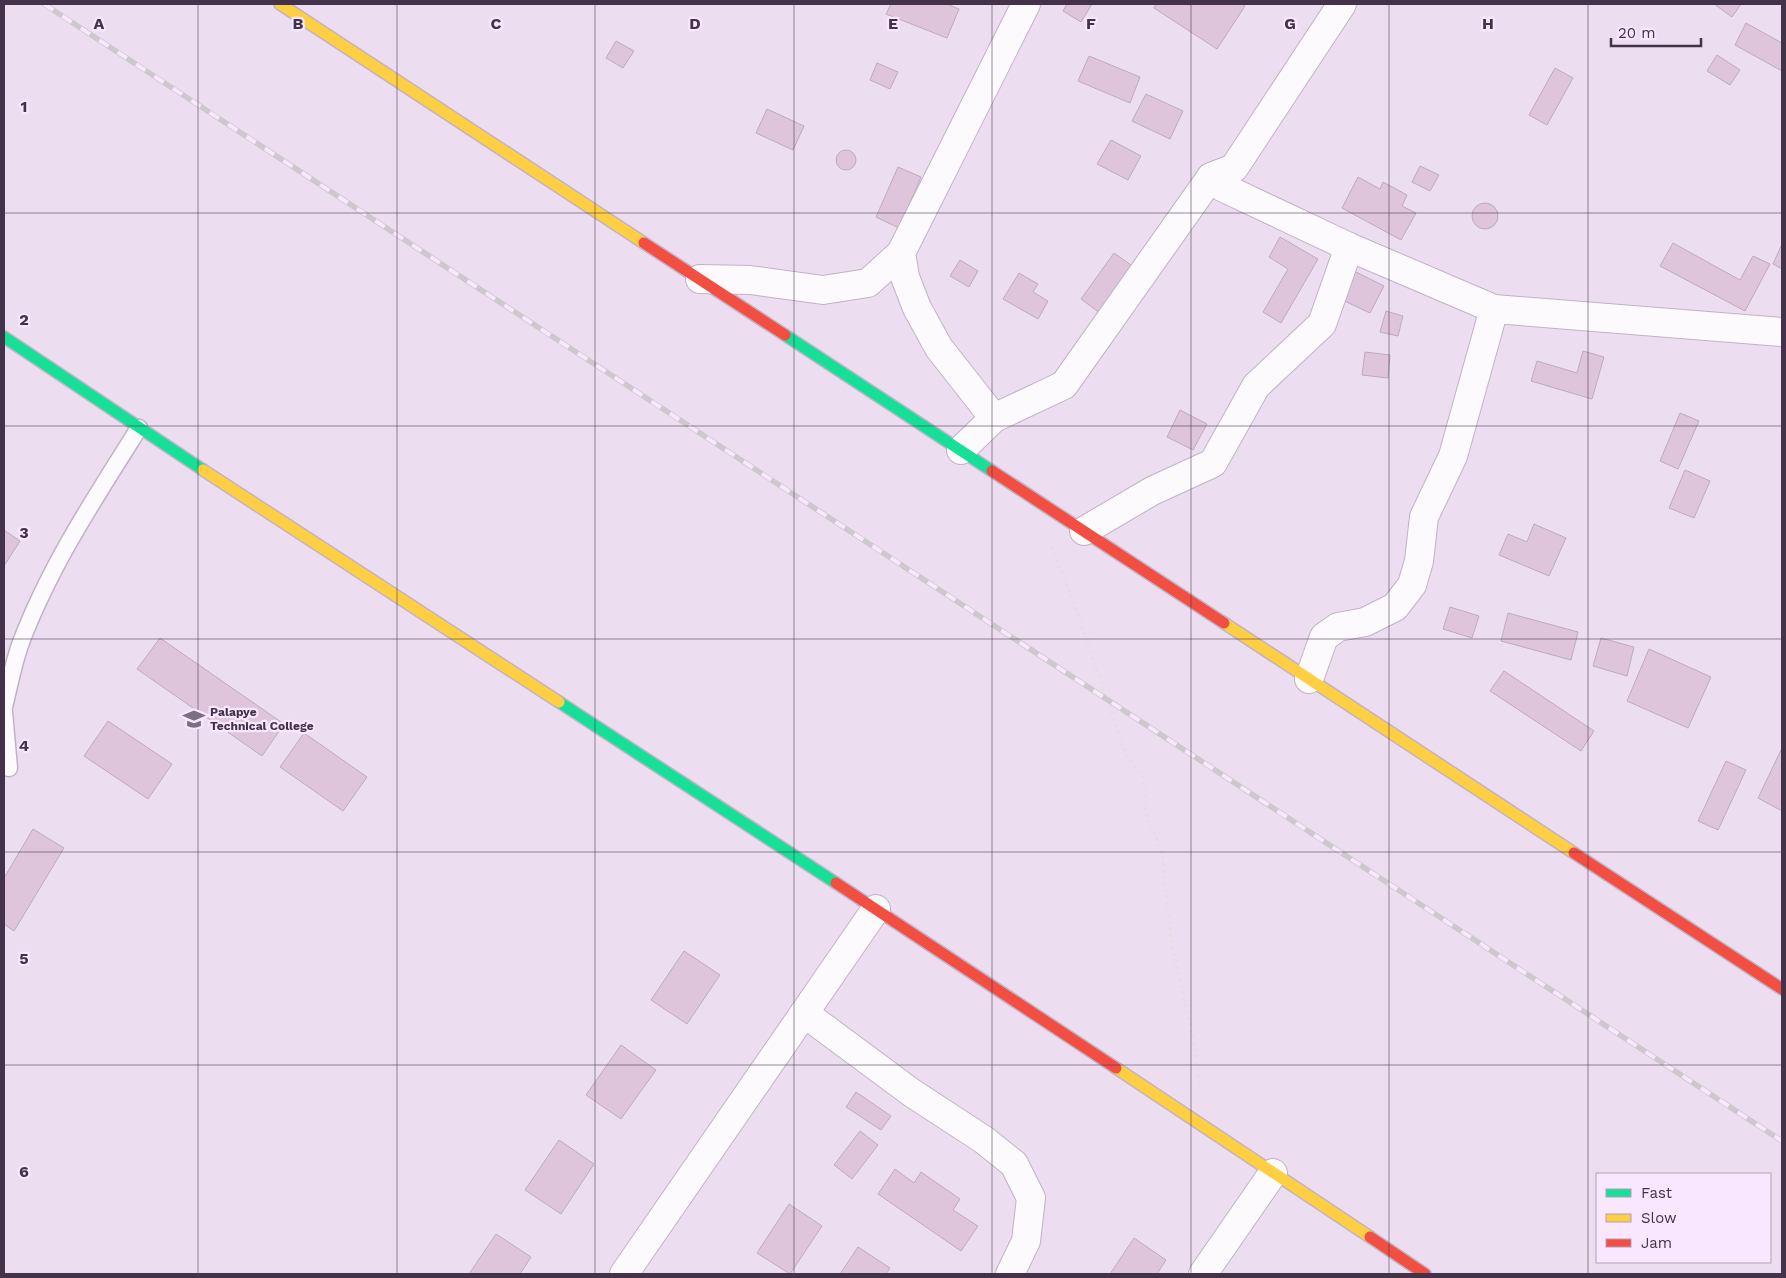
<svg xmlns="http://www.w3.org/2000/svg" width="1786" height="1278" font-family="'Work Sans',sans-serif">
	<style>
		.building { fill: #dec5db; stroke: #bdabbb }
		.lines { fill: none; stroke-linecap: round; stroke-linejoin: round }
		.lane-casing { stroke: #c1b3c5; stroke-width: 19 }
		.street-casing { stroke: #c1b3c5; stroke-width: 30 }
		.fast-casing { stroke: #c1b3c5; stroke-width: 14 }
		.slow-casing { stroke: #c1b3c5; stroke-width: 14 }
		.jam-casing { stroke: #c1b3c5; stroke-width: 14 }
		.path { stroke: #e3dee4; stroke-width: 3; stroke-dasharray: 2.5 4; stroke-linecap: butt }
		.lane { stroke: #fcfafd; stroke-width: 16 }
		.street { stroke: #fcfafd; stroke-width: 28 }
		.fast { stroke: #16e098; stroke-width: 11 }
		.slow { stroke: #ffcf43; stroke-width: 11 }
		.jam { stroke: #f24e42; stroke-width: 11 }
		.rail-casing { stroke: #cdc8ce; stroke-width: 5.5 }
		.rail { stroke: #f8e7fe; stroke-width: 4; stroke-dasharray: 11; stroke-linecap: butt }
		.grid { fill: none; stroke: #433249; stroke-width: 1; stroke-opacity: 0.55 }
		.labels { text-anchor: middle; stroke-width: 4.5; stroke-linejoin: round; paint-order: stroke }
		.poi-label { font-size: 12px; font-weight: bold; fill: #433249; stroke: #f8e7fe; text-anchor: start }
		.grid-label { font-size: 16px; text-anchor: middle; font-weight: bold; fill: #433249; stroke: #f8e7fe; stroke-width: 4.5; stroke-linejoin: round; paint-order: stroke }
	</style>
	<rect width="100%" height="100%" fill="#ecdef0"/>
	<g class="building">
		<path d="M891,4H950L949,5L959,9L947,38L886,14Z"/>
		<path d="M1067,4H1092L1081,22L1063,11Z"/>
		<path d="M1156,4H1242L1245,6L1217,49L1154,8Z"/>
		<path d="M1714,4H1741L1732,17Z"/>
		<path d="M1746,23L1782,43V71L1735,45Z"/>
		<path d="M616,41L634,51L623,68L606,58Z"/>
		<path d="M1717,55L1740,70L1730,85L1707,71Z"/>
		<path d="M1089,56L1140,77L1130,103L1078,81Z"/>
		<path d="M877,63L898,72L890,89L870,80Z"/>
		<path d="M1555,68L1573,78L1547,125L1529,115Z"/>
		<path d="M1146,94L1183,111L1170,139L1132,121Z"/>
		<path d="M767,109L804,126L793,150L756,133Z"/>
		<path d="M1111,140L1141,156L1128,180L1097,164Z"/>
		<circle cx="846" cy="160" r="10"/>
		<path d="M1420,166L1439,175L1430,191L1412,182Z"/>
		<path d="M898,167L921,177L899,228L876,217Z"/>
		<path d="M1358,177L1380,189L1383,182L1407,195L1402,206L1416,213L1401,240L1342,208Z"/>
		<circle cx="1485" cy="216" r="13"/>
		<path d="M1280,237L1318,259L1281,323L1263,312L1288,269L1269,257Z"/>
		<path d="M1673,243L1740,280L1753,256L1770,264L1745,311L1660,266Z"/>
		<path d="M1782,244V269L1773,264Z"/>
		<path d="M1114,253L1138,270L1104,316L1081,299Z"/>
		<path d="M960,260L978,271L969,287L950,276Z"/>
		<path d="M1352,270L1384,286L1370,313L1338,298Z"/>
		<path d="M1019,273L1038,284L1033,292L1048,301L1038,319L1003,299Z"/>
		<path d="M1386,311L1403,316L1398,336L1380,332Z"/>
		<path d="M1583,351L1604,357L1592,399L1531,381L1537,361L1577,373Z"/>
		<path d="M1365,352L1390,355L1388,378L1362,375Z"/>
		<path d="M1180,410L1207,424L1193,450L1167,437Z"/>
		<path d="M1680,413L1699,421L1678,469L1660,461Z"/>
		<path d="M1685,470L1710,481L1694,518L1669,508Z"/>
		<path d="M1534,524L1566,538L1549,576L1499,555L1508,534L1527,542Z"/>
		<path d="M4,530L20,541L4,566Z"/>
		<path d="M1450,607L1479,616L1472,638L1443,629Z"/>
		<path d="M1508,613L1578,632L1571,660L1501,641Z"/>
		<path d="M160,638L284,724L262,756L137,669Z"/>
		<path d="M1601,638L1634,647L1627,676L1593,666Z"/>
		<path d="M1649,649L1711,677L1688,728L1627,701Z"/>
		<path d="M1504,671L1594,731L1581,751L1490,691Z"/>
		<path d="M108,721L172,764L148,799L84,756Z"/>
		<path d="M304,733L367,777L343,811L280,767Z"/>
		<path d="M1782,748V811L1758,798Z"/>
		<path d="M1726,761L1746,770L1718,830L1698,821Z"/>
		<path d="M33,829L64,848L14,931L4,924V878Z"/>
		<path d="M684,951L720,975L687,1024L651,1000Z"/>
		<path d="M621,1045L656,1070L621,1119L586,1095Z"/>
		<path d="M856,1092L891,1116L881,1130L846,1107Z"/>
		<path d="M860,1131L878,1145L852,1179L834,1165Z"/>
		<path d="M559,1140L594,1164L561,1214L525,1190Z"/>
		<path d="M895,1169L914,1183L921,1172L960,1199L953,1210L978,1226L961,1251L878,1194Z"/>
		<path d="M789,1204L822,1226L790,1274L757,1253Z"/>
		<path d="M496,1234L531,1257L520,1274H469Z"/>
		<path d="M1134,1238L1166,1260L1157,1274H1110Z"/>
		<path d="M858,1247L890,1268L886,1274H840Z"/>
	</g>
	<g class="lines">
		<g class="lane-casing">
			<g id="lane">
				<path d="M4,707C9,687 13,665 20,645C49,567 95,498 139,428"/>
				<path d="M4,712L9,768"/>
			</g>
		</g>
		<g class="street-casing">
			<g id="street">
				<path d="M1342,4L1234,168L1211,177L1222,187L1349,247L1494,309L1782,332"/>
				<path d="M700,279L750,280L823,290L868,283L901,253"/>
				<path d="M994,418L939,348L917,308L905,277L901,253L1026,4"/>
				<path d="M961,450L994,418L1064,385L1211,177"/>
				<path d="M1084,531L1152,491L1213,463L1256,386L1322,324L1349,247"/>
				<path d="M1309,679L1324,637L1338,627L1365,622L1395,607L1412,585L1419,561L1424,517L1453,456L1494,309"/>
				<path d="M804,1013L912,1093L984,1140L1014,1164L1031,1198L1026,1241L1010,1274"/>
				<path d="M624,1274L876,909"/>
				<path d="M1203,1274L1273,1173"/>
			</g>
		</g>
		<g class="fast-casing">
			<g id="fast">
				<path d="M785,335L992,471"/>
				<path d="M4,337L203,470"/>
				<path d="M559,702L836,883"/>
			</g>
		</g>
		<g class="slow-casing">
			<g id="slow">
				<path d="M280,4L644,243"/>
				<path d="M203,470L559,702"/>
				<path d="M1224,623L1574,853"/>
				<path d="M1116,1068L1370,1237"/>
			</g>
		</g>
		<g class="jam-casing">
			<g id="jam">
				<path d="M644,243L785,335"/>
				<path d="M992,471L1224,623"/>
				<path d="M1574,853L1782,989"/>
				<path d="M836,883L1116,1068"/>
				<path d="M1370,1237L1425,1274"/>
			</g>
		</g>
		<path class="path" d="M1052,547L1078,615L1125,752L1144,779L1145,811L1162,852L1171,940L1194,1042L1200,1089"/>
		<use href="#lane" class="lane"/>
		<use href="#street" class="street"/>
		<use href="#fast" class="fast"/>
		<use href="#slow" class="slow"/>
		<use href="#jam" class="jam"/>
		<g class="rail-casing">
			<path id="rail" d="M44,4L1782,1141"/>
		</g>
		<use href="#rail" class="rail"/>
	</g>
	<path class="grid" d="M198,4V1274M397,4V1274M595,4V1274M794,4V1274M992,4V1274M1191,4V1274M1389,4V1274M1588,4V1274M4,213H1782M4,426H1782M4,639H1782M4,852H1782M4,1065H1782"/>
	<defs>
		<g id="university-bare" transform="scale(1.725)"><path d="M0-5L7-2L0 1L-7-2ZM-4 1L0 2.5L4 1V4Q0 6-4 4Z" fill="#7e6e83" stroke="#f8e7fe" stroke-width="2.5" paint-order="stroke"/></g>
	</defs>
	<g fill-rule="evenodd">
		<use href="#university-bare" x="194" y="719"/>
	</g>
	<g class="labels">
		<g class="poi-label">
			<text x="210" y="716">Palapye<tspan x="210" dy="14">Technical College</tspan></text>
		</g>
	</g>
	<g class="grid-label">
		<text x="99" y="29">A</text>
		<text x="298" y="29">B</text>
		<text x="496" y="29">C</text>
		<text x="695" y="29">D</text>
		<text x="893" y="29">E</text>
		<text x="1091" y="29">F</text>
		<text x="1290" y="29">G</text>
		<text x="1488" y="29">H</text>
		<text x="24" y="112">1</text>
		<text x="24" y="325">2</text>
		<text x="24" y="538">3</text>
		<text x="24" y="751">4</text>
		<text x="24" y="964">5</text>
		<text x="24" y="1177">6</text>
	</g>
	<rect width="1786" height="1278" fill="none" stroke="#433249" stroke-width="10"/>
	<rect x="1596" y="1173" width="175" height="90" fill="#f8e7fe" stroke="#b09fb6"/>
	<rect x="1606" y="1189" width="25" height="8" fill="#16e098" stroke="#b09fb6"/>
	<text x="1641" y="1198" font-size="15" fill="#433249">Fast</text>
	<rect x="1606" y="1214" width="25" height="8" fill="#ffcf43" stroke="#b09fb6"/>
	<text x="1641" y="1223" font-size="15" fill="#433249">Slow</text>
	<rect x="1606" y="1239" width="25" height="8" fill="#f24e42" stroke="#b09fb6"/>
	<text x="1641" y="1248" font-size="15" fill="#433249">Jam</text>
	<path d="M1611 38v8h90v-8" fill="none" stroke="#433249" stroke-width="2.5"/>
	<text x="1618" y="38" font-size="15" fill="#433249" stroke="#f8e7fe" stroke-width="4" paint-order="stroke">20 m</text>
</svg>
